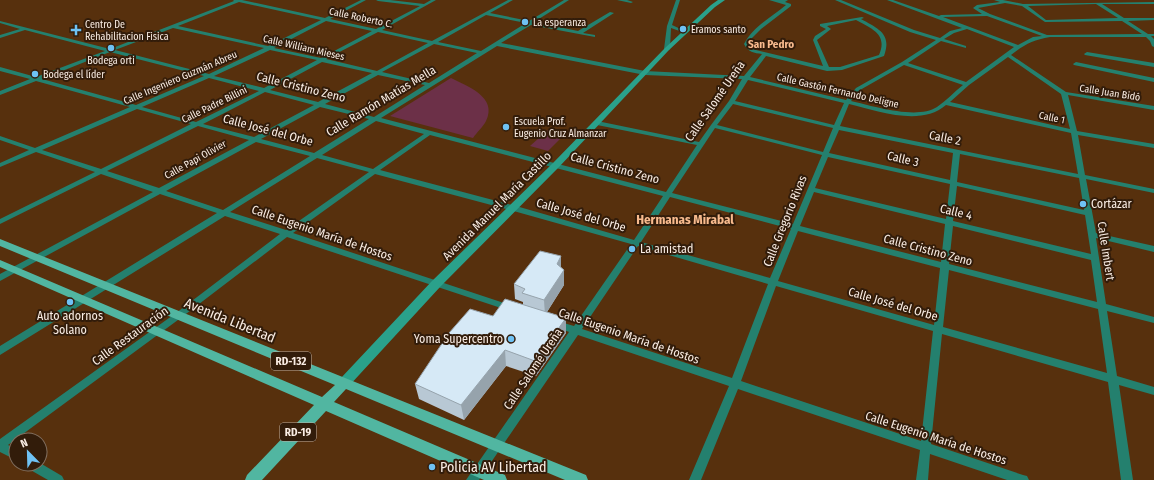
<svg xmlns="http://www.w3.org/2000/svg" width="1154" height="480" font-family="'Fira Sans Condensed',sans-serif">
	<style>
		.green { fill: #6c3048 }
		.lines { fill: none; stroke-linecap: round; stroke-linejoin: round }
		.street { fill: #24806e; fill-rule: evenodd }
		.secondary { fill: #2aa18b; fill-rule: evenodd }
		.primary { fill: #51b6a1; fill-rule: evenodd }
		.wall { fill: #b8c8d4 }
		.shaded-wall { fill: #96a3ac }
		.building { fill: #d6e9f6; stroke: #96a3ac }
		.poi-dot { fill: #6fc2f4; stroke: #321c0a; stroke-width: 1.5 }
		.labels { text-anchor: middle; stroke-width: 4; stroke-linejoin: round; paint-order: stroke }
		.far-street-label { font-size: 10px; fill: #faede4; stroke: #321c0a }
		.far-poi-label { font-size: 10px; fill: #faede4; stroke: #321c0a; text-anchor: start }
		.far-neighbourhood-label { font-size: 11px; font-weight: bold; fill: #f9bb8e; stroke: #321c0a }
		.shield { fill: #321c0a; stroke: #beaea3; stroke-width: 1 }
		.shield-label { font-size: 11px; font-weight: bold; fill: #faede4 }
		.street-label { font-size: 12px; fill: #faede4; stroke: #321c0a }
		.poi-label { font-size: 12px; fill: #faede4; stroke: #321c0a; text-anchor: start }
		.neighbourhood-label { font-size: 13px; font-weight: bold; fill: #f9bb8e; stroke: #321c0a }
		.near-street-label { font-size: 14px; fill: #faede4; stroke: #321c0a }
		.near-poi-label { font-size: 14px; fill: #faede4; stroke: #321c0a; text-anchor: start }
	</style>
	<rect width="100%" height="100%" fill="#57300d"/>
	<g class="green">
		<path d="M451,78C467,86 498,97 486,121C483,127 477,132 473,138L390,116Z"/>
		<path d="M548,130L565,134L548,151L530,146Z"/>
	</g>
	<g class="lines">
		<g class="street">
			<path d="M233,0H242L325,18L361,0H366L330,19L376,29L420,6L378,1L376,0H390L424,4L431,0H436L382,30L432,41L508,0H513L490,13L529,21L564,0H569L534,22L578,31L610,12L614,13L583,33L595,35V37L531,25L501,43L645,71L744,76L762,54C754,53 748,52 744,44C753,26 771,18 786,5L769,0H788L785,2L791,4V6L761,29L752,38L750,44L751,47L756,50L823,66L813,40L815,36L826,29L820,26V24L862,17L864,18L861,19C879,29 892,34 884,56L842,70L827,71L766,56L750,77L846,100L856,88L902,62L936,40L910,32L835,0H841L914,30L940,38L950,31L962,28L887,0H893L939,16L941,15L982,14L973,8L977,5L1000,2L994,0H1003L1023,4L1154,2V4H1102L1124,18H1154V20L1128,21L1148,34H1154V36H1151L1154,39V47L1152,46L1150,41L1146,37H1050C1033,40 1025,44 1011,55L1066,92L1154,106V110L1068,95L1077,131L1154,144V148L1078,135L1085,175L1154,189V193L1086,179L1096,233L1154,246V252L1096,238L1106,304L1154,317V323L1107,311L1117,376L1154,387V395L1119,385L1133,480H1121L1108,382L942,334L931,444L1023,475L1027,476L1029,480H1007L930,454L928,480H916L920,450L738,389L701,480H689L729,386L578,335L479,480H466L569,332L554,326L552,324L554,322L557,321L574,326L631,244L510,210L375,174L293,233L513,306L515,308L513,310H507L287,237L182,317L8,445L16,449V460L0,452V439L176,313L280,234L225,216L0,355V346L217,213L160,194L0,281V274L153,192L101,174L0,224V219L95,172L36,152L0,167V163L29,150L0,140V136L35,148L130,107L36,81L0,95V91L30,79L0,71V67L36,77L105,51L25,30L0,38V35L20,29L0,23V21L110,49L234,1ZM239,2L321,20L268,46L178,26ZM1005,3L1022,6L1045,22L1122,21L1142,34L1047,35L990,14L978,8ZM1096,4L1118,18L1046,20L1028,6ZM486,15L526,23L481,51L438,42ZM987,16L1042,36L1033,37L1018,45L943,17ZM856,20C872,29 888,34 879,55L840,67H829L817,40L831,29L827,26ZM326,21L372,31L321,58L274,48ZM173,28L264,48L209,74L115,50ZM967,29L1014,47L966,82L908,63L941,41L966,48V46L944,39L954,33ZM378,32L428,43L377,71L326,59ZM434,44L477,53L429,83L382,72ZM497,46L645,75L742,79L729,101L711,125L699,142L597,121L594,123L597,125L697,145L666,192L381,118ZM270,50L317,60L264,88L214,76ZM110,52L204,76L136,105L42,79ZM1008,57L1061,94L1070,129L950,102L969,85ZM322,62L372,73L318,102L270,90ZM904,65L963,85C954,92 946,101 937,107C917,120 873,106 851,101L860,90ZM378,75L425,85L374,117L325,104ZM209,78L259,91L196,122L142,107ZM748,80L844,103L834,125L735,101ZM265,92L314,105L254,137L203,124ZM733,104L833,128L823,152L717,125ZM849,104C878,111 921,127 946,105L1071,133L1078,174L840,126ZM320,107L369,119L314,153L261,139ZM137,109L191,124L101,169L42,150ZM376,121L424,134L373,169L322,155ZM198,126L249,140L159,188L107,171ZM715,128L822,155L793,224L672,193ZM839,130L953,153L950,180L829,153ZM430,135L663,196L634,240L516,206L380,170ZM256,142L310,156L223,210L166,191ZM960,154L1079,178L1084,210L957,182ZM828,157L950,184L946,219L815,188ZM317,158L369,172L286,230L230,212ZM957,186L1085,215L1091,254L953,221ZM814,192L945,224L941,262L800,226ZM670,197L791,229L770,278L641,242ZM953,226L1091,260L1097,302L949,264ZM798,231L940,268L934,325L778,281ZM638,246L768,284L732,378L582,329ZM949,270L1098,309L1107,373L943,327ZM776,286L933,331L921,441L741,381Z"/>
			<path d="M617,0H627L633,2L631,3Z"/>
			<path d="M676,0H680L672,25L687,32L685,33L671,28L670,49L667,51L664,49L667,26Z"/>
			<path d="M1087,52L1154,63V67L1085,55L1084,54Z"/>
			<path d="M1076,62L1154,78V82L1074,65L1073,64Z"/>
			<path d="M40,463L62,476L64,480H48L27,468L25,464Z"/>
		</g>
		<path class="secondary" d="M718,0H725L715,7L669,50L559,167L440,287L348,387L344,388L340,387L338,383L340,379L432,281L553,163L665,48L711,5Z"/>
		<path class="primary" d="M0,239L586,475L588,480H565L346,389L334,402L505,475L507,480H484L326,411L262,480H245L247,475L314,405L0,267V260L322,397L335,385L0,246Z"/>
	</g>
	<path class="wall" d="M561,256V267L564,285L547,312L566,318V333L536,376L506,366L464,420L419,399L415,384L493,316L523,304V302L515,299L514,284Z"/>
	<g class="shaded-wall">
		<path d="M561,256V271L557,264Z"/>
		<path d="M564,270V285L545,315L544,300Z"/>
		<path d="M566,318V333L536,376L535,361Z"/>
		<path d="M505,350L506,366L464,420L461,405Z"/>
	</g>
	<g class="building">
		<path d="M540,251L561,256L557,264L564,270L544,300L522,293L525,289L514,284Z"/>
		<path d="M505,299L566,318L535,361L505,350L461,405L415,384L449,333L470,309L493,316Z"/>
	</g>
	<g class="poi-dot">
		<circle cx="525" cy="22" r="4"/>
		<circle cx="683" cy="29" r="4"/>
		<path d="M74 24h4v4h4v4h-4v4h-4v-4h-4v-4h4z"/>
		<circle cx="111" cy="48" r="4"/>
		<circle cx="35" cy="74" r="4"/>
		<circle cx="506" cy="127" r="4"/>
		<circle cx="1083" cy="204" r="4"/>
		<circle cx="632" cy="249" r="4"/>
		<circle cx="70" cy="302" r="4"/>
		<circle cx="511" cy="339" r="4"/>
		<circle cx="432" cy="467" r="4"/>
	</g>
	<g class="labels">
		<g class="far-street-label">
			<text transform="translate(361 17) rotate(12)" y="4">Calle Roberto C.</text>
			<text transform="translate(304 47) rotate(13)" y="4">Calle William Mieses</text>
			<text transform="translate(180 77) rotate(-23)" y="4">Calle Ingeniero Guzmán Abreu</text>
			<text transform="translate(838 90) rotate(13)" y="4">Calle Gastón Fernando Deligne</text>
			<text transform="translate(1110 92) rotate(9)" y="4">Calle Juan Bidó</text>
			<text transform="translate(214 104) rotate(-26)" y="4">Calle Padre Billini</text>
			<text transform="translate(1052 117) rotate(12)" y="4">Calle 1</text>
			<text transform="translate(195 159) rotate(-29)" y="4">Calle Papi Olivier</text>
		</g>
		<g class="far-poi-label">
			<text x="533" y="26">La esperanza</text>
			<text x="85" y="28">Centro De<tspan x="85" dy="12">Rehabilitacion Fisica</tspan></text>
			<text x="691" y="33">Eramos santo</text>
			<text x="111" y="64" text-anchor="middle">Bodega orti</text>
			<text x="43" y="78">Bodega el líder</text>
			<text x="514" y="125">Escuela Prof.<tspan x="514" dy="12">Eugenio Cruz Almanzar</tspan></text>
		</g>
		<g class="far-neighbourhood-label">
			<text x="771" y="48">San Pedro</text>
		</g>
		<g class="shield">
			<rect x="271" y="352" width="40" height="18" rx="3"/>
			<rect x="280" y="423" width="36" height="18" rx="3"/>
		</g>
		<g class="shield-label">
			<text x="291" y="365">RD-132</text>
			<text x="298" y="436">RD-19</text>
		</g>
		<g class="street-label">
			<text transform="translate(301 87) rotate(14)" y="4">Calle Cristino Zeno</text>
			<text transform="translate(381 101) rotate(-31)" y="4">Calle Ramón Matías Mella</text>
			<text transform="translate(715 101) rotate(-55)" y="4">Calle Salomé Ureña</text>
			<text transform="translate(268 130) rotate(15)" y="4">Calle José del Orbe</text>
			<text transform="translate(945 138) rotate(11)" y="4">Calle 2</text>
			<text transform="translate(903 159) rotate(13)" y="4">Calle 3</text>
			<text transform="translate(615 168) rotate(15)" y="4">Calle Cristino Zeno</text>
			<text transform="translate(497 206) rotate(-45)" y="4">Avenida Manuel María Castillo</text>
			<text transform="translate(956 212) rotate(14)" y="4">Calle 4</text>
			<text transform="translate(581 215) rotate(16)" y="4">Calle José del Orbe</text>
			<text transform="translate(785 221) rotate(-68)" y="4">Calle Gregorio Rivas</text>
			<text transform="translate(322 233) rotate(19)" y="4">Calle Eugenio María de Hostos</text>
			<text transform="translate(928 250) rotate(15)" y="4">Calle Cristino Zeno</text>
			<text transform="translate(1106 251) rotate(81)" y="4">Calle Imbert</text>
			<text transform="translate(893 304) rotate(16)" y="4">Calle José del Orbe</text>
			<text transform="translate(130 336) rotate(-36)" y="4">Calle Restauración</text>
			<text transform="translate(629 336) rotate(19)" y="4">Calle Eugenio María de Hostos</text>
			<text transform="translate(533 369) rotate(-56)" y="4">Calle Salomé Ureña</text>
			<text transform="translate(936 438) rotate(18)" y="4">Calle Eugenio María de Hostos</text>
		</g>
		<g class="poi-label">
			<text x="1091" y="208">Cortázar</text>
			<text x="640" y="253">La amistad</text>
			<text x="70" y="320" text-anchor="middle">Auto adornos<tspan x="70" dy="14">Solano</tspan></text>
			<text x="503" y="343" text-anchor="end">Yoma Supercentro</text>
		</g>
		<g class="neighbourhood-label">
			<text x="685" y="224">Hermanas Mirabal</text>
		</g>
		<g class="near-street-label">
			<text transform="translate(230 320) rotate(22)" y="5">Avenida Libertad</text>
		</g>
		<g class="near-poi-label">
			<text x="440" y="472">Policia AV Libertad</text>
		</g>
	</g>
	<g transform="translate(28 452) rotate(337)"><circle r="19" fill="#321c0a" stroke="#827061"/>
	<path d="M0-3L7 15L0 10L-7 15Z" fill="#6fc2f4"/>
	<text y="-6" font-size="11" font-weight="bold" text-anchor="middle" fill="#faede4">N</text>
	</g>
</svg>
